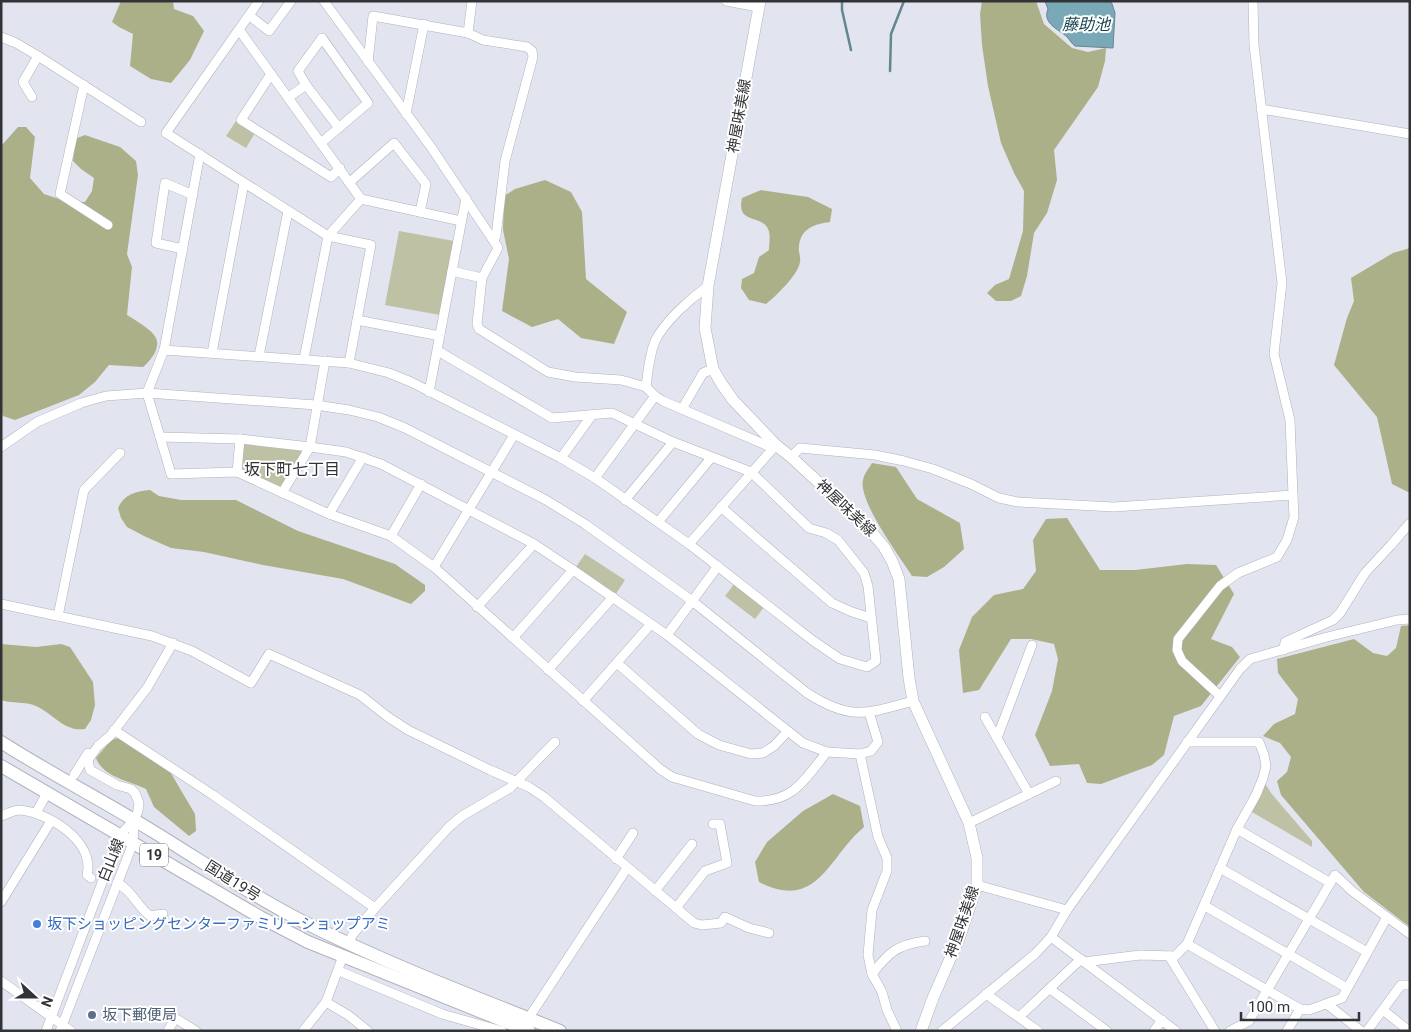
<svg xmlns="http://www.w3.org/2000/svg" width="1411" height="1032" font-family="Roboto,'Noto Sans JP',sans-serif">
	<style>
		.green { fill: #bec1a4 }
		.forest { fill: #acb089 }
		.water { fill: #79a9b7; stroke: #648691 }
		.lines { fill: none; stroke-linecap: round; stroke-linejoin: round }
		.stream { stroke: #648691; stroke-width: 2.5 }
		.minor-casing { stroke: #afb2bc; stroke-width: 10 }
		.major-casing { stroke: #afb2bc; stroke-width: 12 }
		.highway-casing { stroke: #afb2bc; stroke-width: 14 }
		.minor { stroke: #fff; stroke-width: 9 }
		.major { stroke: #fff; stroke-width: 11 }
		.highway { stroke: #fff; stroke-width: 12 }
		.shop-dot { fill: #3f7fe0; stroke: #fff; stroke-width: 2 }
		.service-dot { fill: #5c6f8a; stroke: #fff; stroke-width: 2 }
		.labels { text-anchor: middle; stroke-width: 4; stroke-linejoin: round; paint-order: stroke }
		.shield { fill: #fff; stroke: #707073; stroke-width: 1 }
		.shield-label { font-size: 14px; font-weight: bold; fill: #323337 }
		.street-label { font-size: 15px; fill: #323337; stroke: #fff }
		.shop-label { font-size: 15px; fill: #366cbe; stroke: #fff; text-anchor: start }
		.service-label { font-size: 15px; fill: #4e5e75; stroke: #fff; text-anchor: start }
		.water-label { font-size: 16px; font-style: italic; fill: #133f4a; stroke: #fff }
		.neighbourhood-label { font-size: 16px; fill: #323337; stroke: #fff }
	</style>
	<rect width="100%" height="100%" fill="#e2e5ef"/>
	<g class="green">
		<path d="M236,121L255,133L246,148L226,136Z"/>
		<path d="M399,231L454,241L440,315L385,305Z"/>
		<path d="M245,442L301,449L302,452L281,487L278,488L244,471L242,468V445Z"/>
		<path d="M585,554L625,580L615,595L576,567Z"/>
		<path d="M735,583L764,607L755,619L725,596Z"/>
		<path d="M1264,782L1271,793L1312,841V847L1250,811Z"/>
	</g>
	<g class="forest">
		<path d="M121,1H173L174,9L193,16L204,31L190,60L171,83L151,79L130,66L133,34L119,27L112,22Z"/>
		<path d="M982,1H1036L1044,24L1072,48L1088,52L1106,48L1105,61L1098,87L1054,150L1057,180L1047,213L1034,233L1027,276L1021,296L1011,301H996L987,293L995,285L1009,279L1023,231L1024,191L1014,173L1001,143L988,86L982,45L980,14Z"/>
		<path d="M18,127H26L35,137L30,178L44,194L65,201L85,202L92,191L94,178L81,169L73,161L75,139L85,135L120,147L136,161L138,175L127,254L132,267L127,315C135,320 149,328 154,335C163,346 151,360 143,367L109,365L95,382L79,395L15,420L3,416L1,411V146Z"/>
		<path d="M545,180L571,192L582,212L586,279L627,312L614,344L581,338L558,319L532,327L502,311L509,259L503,230L504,196L515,189Z"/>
		<path d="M761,190L808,197L832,209L830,222C815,224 801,228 799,246C798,251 801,257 800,262C798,275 776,296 766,304L749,300L741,288L742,279L754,273L759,257L769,250C769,244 771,235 768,229C761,214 736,225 742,198Z"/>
		<path d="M1410,248V493L1392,484L1377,417L1334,365L1347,318L1354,301L1351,278L1393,253Z"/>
		<path d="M872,463L896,467L917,499L960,523L964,549L944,567L927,577L912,576C900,557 858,501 863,480C864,474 869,468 872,463Z"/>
		<path d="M150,490L159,496L181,500H236L298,531L395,564L425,585V591L411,604L343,579L263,565L204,552L171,548L144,536L127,527L121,518L118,508C124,495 135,491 150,490Z"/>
		<path d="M1067,518L1100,570H1135L1187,564L1216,565L1234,594L1211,639L1232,647L1240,657L1201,706L1174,716L1164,755L1152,765L1101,784L1087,783L1079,764L1050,766L1035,735L1052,691L1058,659L1054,644L1031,639H1011L979,690L963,693L959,650L972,617L994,595L1023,589L1036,571L1033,540L1046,519Z"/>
		<path d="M1410,625V927L1364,892L1281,795L1277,781L1287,772L1291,757L1280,743L1263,736L1274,724L1295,714L1298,699L1278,673L1277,659L1354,639L1373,653L1387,656L1396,648L1401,626Z"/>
		<path d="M1,644L36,647L61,644L70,647L93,682L95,705L91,720L85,729C64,732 54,714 36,706C25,701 13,704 1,700Z"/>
		<path d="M121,738L169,770L195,814L196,831L189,836L154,807L146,789C129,781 103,777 96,758L112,739Z"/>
		<path d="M833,794L860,806L864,827C828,857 818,912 759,882L755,862L767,842L803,811Z"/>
	</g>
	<path class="water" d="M1045,1H1111L1115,13L1113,48L1075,46C1072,44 1070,40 1067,37C1059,29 1042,24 1048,9Z"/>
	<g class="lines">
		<g class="stream">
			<path d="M842,1V10L851,50"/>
			<path d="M890,71L891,34L904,1"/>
		</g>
		<g class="minor-casing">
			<g id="minor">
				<path d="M259,1L166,133L328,236L371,245L349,363"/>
				<path d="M324,1L431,147L497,246L498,248L482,278L477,324L479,329L548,372L575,377L621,380L646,387L655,396L663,401L766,445H776L689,544"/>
				<path d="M726,1L758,7"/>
				<path d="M250,16L269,31L291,1"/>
				<path d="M240,31L361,199"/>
				<path d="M468,33L472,1"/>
				<path d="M1,37L16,43L38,56L141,122"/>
				<path d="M368,62L373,16L468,33L483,40L527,47L532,51L533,57L505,161L496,236L494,240"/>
				<path d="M271,74L241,120L331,177L340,168"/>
				<path d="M84,85L60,194L108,225"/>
				<path d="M306,85L339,128"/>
				<path d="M32,97L23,82L38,56"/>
				<path d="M289,97L306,85L298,71L322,38L368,103L322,142"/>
				<path d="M1261,109L1410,134"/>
				<path d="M406,114L424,24"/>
				<path d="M200,154L164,350L147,393L171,474L237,472L329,514L391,536L434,567L660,769L672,777L755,801C794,802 804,780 827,752"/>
				<path d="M350,182L394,143L426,184L420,212"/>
				<path d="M183,249L156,243L165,183L193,195"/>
				<path d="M452,271L482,278"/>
				<path d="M357,320L440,336"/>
				<path d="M164,350L349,363L389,373L411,382L561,458L595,478L689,544L812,640L840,659L867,667L876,661L868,586L864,573L838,540L826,533L809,528L751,472L673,442L612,413L552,418L438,351"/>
				<path d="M212,353L244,183"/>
				<path d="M259,356L288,211"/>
				<path d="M304,359L328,236L361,199L461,221"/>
				<path d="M646,387C648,371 649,356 655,341C665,321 690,299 708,286"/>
				<path d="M429,392L466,198"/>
				<path d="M682,409L703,373L713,369"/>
				<path d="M160,437L240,439L310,447L346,452L381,464L534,544L573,570L667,635L803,743L827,752L860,754L871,751L878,742L869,712"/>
				<path d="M1,447L37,422L81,403L106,396L147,393L316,405L349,410L378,417L405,428L546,500L585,524L691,600L807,693C851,721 866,714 913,701"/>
				<path d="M791,457L800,448L875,455L904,461L933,469L971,484L999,498L1018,502L1114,507L1293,495L1290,420L1274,354L1282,283L1254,45L1253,1"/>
				<path d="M561,458L592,415"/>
				<path d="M237,472L240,439"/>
				<path d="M595,478L655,396"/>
				<path d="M282,493L310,447L325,361"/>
				<path d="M625,500L673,442"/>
				<path d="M721,507L832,603L852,612L871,618"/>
				<path d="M329,514L363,457"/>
				<path d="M658,522L711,458"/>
				<path d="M391,536L421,484"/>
				<path d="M434,567L514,435"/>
				<path d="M1,604L152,636L192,651L251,683L269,654L360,695L388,717L408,730L490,770L529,787L544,797L694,923L702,925L721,923L725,917L749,928L769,933"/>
				<path d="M477,607L534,544"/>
				<path d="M58,616L84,490L120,453"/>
				<path d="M667,635L718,566"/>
				<path d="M513,638L573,570"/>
				<path d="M1284,650L1285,642L1333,620L1340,613L1365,573L1391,545L1410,523"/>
				<path d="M617,663L698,734L719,745L751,754L763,753L774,746L787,732"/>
				<path d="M548,670L613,597"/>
				<path d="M1220,696L1182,661L1177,650L1178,639L1220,586L1238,573L1277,557L1287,540L1294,517L1293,495"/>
				<path d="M583,701L651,624"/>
				<path d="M985,717L1029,794"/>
				<path d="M114,730L213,795L375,908"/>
				<path d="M997,738L1032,645"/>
				<path d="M860,754L878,837L887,858V871L872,910L868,955L872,974L882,992L887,1010L897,1031"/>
				<path d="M74,775L88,753"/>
				<path d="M36,813L47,793"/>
				<path d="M1,816C7,814 14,810 20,810C49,813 95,841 87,875L91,878"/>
				<path d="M969,823L1056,781"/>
				<path d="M1237,829L1329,882"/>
				<path d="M616,859L633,833"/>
				<path d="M1220,868L1367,952"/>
				<path d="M117,883C131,889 137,906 150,916L163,914"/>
				<path d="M977,885L1067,910"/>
				<path d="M655,891L692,844"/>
				<path d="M1,902L51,821"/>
				<path d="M1205,906L1347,988"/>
				<path d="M676,908L705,871L727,863L720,824H713"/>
				<path d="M1051,937L1176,1031"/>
				<path d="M348,944L353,934L375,908L449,827L462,816L510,788L555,742"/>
				<path d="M1187,944L1300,1009"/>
				<path d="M1169,956L1215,1031"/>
				<path d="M1084,962L1140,955L1175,956L1187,944L1237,829L1256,795L1263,778L1266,766L1264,755L1259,742H1187"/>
				<path d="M339,971L442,1014L502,1031"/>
				<path d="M872,974C889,952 897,945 925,941"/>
				<path d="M1,981L71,1031"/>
				<path d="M1050,989L1107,1031"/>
				<path d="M986,994L1038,1031"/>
				<path d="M326,1002L348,1015L368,1031"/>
				<path d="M1327,1004L1361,1031"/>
				<path d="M1383,1010L1409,1031"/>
				<path d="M1019,1017L1081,959"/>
				<path d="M526,1022L627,868"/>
				<path d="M46,1031L120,835L134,820L138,811L139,803L135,793L131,789L117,785L90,770L88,760L98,746L110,736L147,688L173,643"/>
				<path d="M60,1031L133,843L134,820"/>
				<path d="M168,1031L175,1018L196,1031"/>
				<path d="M303,1031L326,1002L343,956"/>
				<path d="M942,1031L1035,954L1051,937L1067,910L1240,669L1250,659L1327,637L1397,620L1410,619"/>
				<path d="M1154,1031L1162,1020"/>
				<path d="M1230,1031L1249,1021L1335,875L1352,891L1410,934"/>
				<path d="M1287,1031L1300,1009L1309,1010L1342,998L1387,917"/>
				<path d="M1367,1031L1401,985H1410"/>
			</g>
		</g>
		<g class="major-casing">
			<path id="major" d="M760,1L708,286L705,328L713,369L721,383L733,400L776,445L791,457L868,528L884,547L892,561L899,579L909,678L913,701L969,823L977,858V885L960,936L933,998L921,1031"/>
		</g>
		<g class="highway-casing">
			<g id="highway">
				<path d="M1,742C51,774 104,801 154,832C208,865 260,901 316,928C395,967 478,998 560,1031"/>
				<path d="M1,766L260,917L308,942L529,1031"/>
			</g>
		</g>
		<use href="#minor" class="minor"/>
		<use href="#major" class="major"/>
		<use href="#highway" class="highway"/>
	</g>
	<circle class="shop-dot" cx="37" cy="924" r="5"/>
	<circle class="service-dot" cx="92" cy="1015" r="5"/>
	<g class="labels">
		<rect class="shield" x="140" y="843.5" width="28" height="23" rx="4"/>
		<g class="shield-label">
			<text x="154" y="860">19</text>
		</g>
		<g class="street-label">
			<text transform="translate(739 116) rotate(-80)" y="5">神屋味美線</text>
			<text transform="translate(846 508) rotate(43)" y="5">神屋味美線</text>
			<text transform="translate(111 860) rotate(-68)" y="5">白山線</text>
			<text transform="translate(233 881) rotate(32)" y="5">国道19号</text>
			<text transform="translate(962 922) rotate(-71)" y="5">神屋味美線</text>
		</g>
		<g class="shop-label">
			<text x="47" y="929">坂下ショッピングセンターファミリーショップアミ</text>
		</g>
		<g class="service-label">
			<text x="102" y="1020">坂下郵便局</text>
		</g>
		<g class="water-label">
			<text x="1086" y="30">藤助池</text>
		</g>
		<g class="neighbourhood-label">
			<text x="292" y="475">坂下町七丁目</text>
		</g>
	</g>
	<rect width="1411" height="1032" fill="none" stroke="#323337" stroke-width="5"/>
	<g transform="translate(35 997) rotate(111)" stroke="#ffffff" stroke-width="4" paint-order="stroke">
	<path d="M0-4L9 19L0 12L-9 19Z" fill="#323337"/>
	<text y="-8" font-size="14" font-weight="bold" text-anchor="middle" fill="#323337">N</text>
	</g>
	<path d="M1241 1012v8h118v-8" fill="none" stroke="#323337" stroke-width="2.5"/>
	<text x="1248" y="1012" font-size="15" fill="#323337" stroke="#ffffff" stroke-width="4" paint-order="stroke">100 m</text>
</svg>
